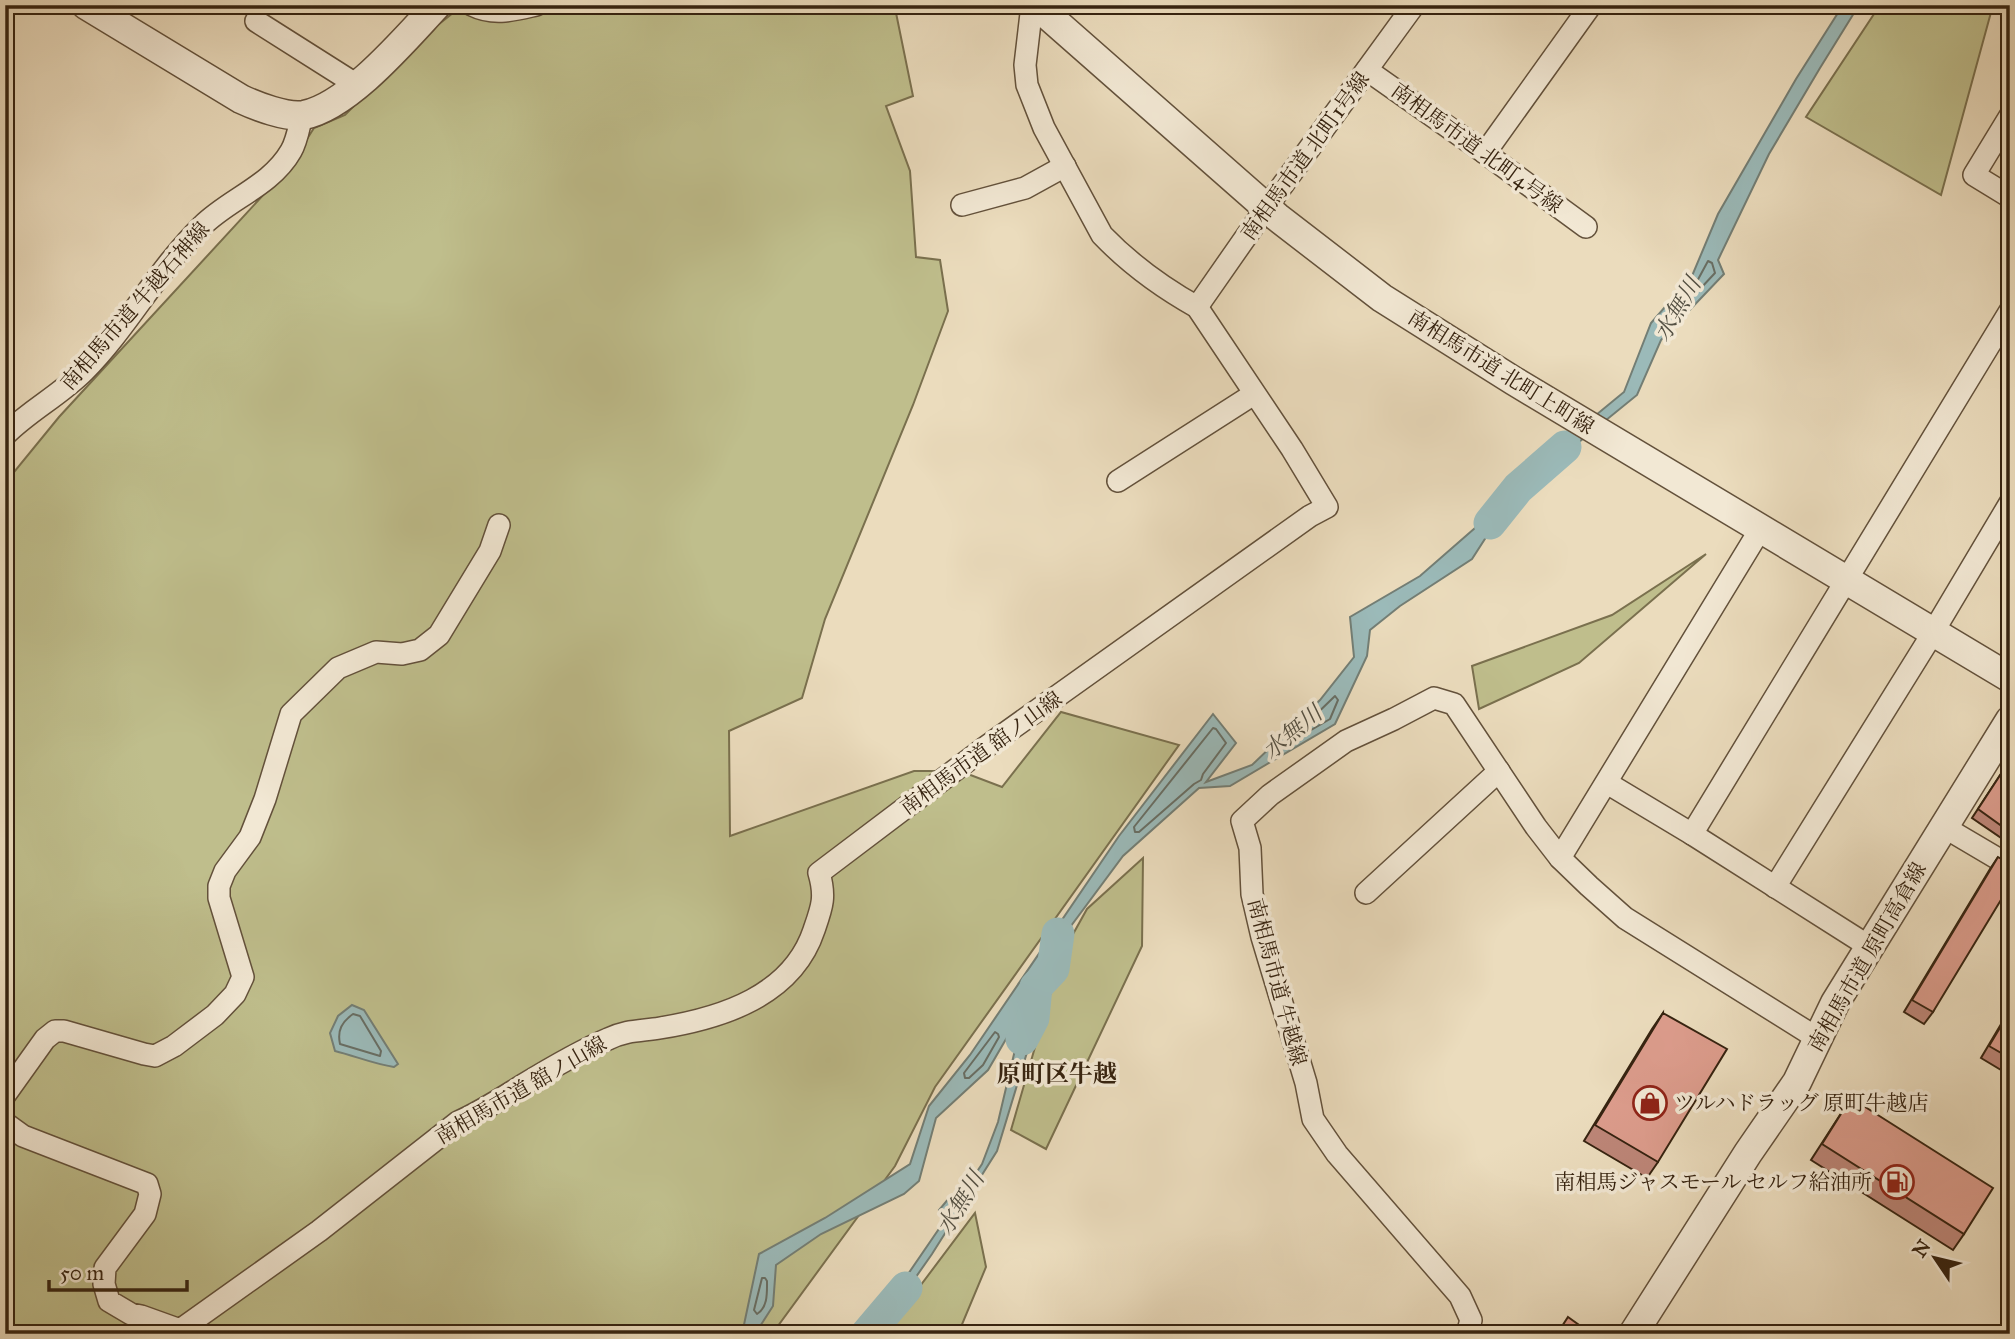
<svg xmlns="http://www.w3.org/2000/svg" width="2015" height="1339" font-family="'IM FELL Great Primer','Noto Serif JP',serif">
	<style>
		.green { fill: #bfbe8c; stroke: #7a704e; stroke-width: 2 }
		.water { fill: #9bbab9; stroke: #737e75; stroke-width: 2 }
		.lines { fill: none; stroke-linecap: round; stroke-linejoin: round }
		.shore { stroke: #686e64; stroke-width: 2 }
		.river { stroke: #9bbab9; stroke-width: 33 }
		.minor-casing { stroke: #63513b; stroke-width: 24 }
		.tertiary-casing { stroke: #63513b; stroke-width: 31 }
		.minor { stroke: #f2e8d4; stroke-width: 21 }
		.tertiary { stroke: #f2e8d4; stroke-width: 28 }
		.wall { fill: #bd8678; stroke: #362310; stroke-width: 2 }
		.building { fill: #dc9c8c; stroke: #362310; stroke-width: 2 }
		.labels { text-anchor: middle; stroke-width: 7; stroke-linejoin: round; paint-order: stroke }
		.street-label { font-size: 21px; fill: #362310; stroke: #f2e8d4 }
		.poi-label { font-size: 21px; fill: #362310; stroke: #f2e8d4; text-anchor: start }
		.water-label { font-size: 23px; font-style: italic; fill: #545043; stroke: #f2e8d4 }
		.quarter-label { font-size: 24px; font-weight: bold; fill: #362310; stroke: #f2e8d4 }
	</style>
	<rect width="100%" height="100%" fill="#ebdcbd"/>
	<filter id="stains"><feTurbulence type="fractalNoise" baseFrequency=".00286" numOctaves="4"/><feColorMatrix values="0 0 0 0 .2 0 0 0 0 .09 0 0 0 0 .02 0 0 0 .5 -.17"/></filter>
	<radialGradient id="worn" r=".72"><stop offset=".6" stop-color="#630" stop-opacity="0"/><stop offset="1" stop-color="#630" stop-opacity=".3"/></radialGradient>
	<g class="green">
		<path d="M463,5H893L895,8L913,96L886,106L910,171L916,257L940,260L948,311L913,405L825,619L802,698L729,731L730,836L914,771H960L1002,787L1061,712L1179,745L935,1087L895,1166L772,1334H5V483L59,417L289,167L314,128L345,115L424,36Z"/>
		<path d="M1880,5H1993L1941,195L1806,117Z"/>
		<path d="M1706,554L1579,663L1479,709L1472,666L1612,615Z"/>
		<path d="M1143,858L1142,946L1046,1149L1011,1130L1062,954L1087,909Z"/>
		<path d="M975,1213L986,1267L958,1334H884Z"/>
	</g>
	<g class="water">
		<path d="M1843,5H1859L1820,68L1769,154L1718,260L1724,274L1661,340L1637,395L1531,481L1528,472L1472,559L1400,606L1370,630L1367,656L1335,724L1230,786L1199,788L1123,856L1068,930L1060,944L997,1151L932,1254L876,1334H867L945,1220L939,1210L949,1198L958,1200L982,1164L998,1122L1023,1016L1035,996L1041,993L1052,960L988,1070L936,1118L919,1181L904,1194L821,1234L776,1265L773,1306L755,1334H742L759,1254L825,1218L910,1164L929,1106L970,1055L1119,836L1213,714L1236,743L1206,782L1252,765L1320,700L1354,657L1350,617L1420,576L1483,521L1528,471L1624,392L1651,323L1692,276L1718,214L1796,79Z"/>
		<path d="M352,1005L364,1010L398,1064L394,1067C374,1064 355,1056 335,1051L330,1033L338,1016Z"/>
	</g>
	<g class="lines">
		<g class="shore">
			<path d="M1708,261L1712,263L1715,273L1700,289H1697L1695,285Z"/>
			<path d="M1335,696L1338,700L1330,719L1306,733H1302V728Z"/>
			<path d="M1213,728L1216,729L1226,743L1203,774L1201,780L1194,784L1139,832H1135L1134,827Z"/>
			<path d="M353,1014L360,1016L381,1051L380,1056L340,1044C337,1030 342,1022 353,1014Z"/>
			<path d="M995,1032L998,1034L999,1037L983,1065L969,1078H965L964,1073Z"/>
			<path d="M762,1278H765L767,1281C767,1293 768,1307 757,1314L754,1310Z"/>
		</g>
		<g class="river">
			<path d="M1490,523L1518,488L1565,447"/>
			<path d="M1022,1039L1033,1018L1036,987L1053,969L1058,934"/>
			<path d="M867,1334L906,1288"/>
		</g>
		<g class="minor-casing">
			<g id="minor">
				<path d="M472,5C494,16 514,10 536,5"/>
				<path d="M256,21L357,85"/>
				<path d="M1367,70L1485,153L1586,227"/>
				<path d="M2010,116L1974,175L2010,197"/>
				<path d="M1485,153L1591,5"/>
				<path d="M962,205L1025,188L1065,166"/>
				<path d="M1197,307L1266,208L1414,5"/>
				<path d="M5,435C30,410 59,396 84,371C128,327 157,270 202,226C229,199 271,186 291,151C297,141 299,127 302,115"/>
				<path d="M1118,481L1254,394"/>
				<path d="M1607,783L1692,834L1870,947"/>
				<path d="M1944,827L2010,866"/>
				<path d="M1692,834L2010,311"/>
				<path d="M1560,858L1761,528"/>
				<path d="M1775,887L1926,644L2010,503"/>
				<path d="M1366,893L1499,771"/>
				<path d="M5,1095L45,1039L55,1031H64L144,1054L155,1056L174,1046L215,1015L235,994L243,977L219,898V886L225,871L250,837L265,799L291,714L338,668L376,652L402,654L420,650L439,635L490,551L499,525"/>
				<path d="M5,1123L23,1136L147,1184L150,1194L145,1214L105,1268L104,1284L109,1301L131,1314L141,1316L180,1330L319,1231L458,1122C481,1112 502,1098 523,1085C551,1068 578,1052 608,1039C626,1030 641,1031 660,1028C722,1018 792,996 814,930C822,907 826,897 819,873L983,749L1310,516L1327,507L1292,449L1197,307C1163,288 1129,263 1102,235L1044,128L1027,85L1025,65L1032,5"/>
				<path d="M1467,1334L1471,1320L1460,1296L1337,1154L1313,1119L1306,1083L1262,937L1252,894L1250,848L1242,821L1270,795L1346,741L1394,719L1434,698L1454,704L1536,827L1560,858L1589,886L1625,918L1817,1038"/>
			</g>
		</g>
		<g class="tertiary-casing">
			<g id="tertiary">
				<path d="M86,5L241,99C256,106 287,118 304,115C349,106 405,39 437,5"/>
				<path d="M1036,5L1277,217L1382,298L1514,381L2010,678"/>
				<path d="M1633,1334L1748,1153L1797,1082L1835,1003L2010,720"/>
			</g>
		</g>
		<use href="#minor" class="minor"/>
		<use href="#tertiary" class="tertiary"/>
	</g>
	<g class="wall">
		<path d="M2010,760V844L1972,818Z"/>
		<path d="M1998,857L1933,1012L1924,1024L1904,1012L1990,869Z"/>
		<path d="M2010,1009V1058L2001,1070L1981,1058Z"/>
		<path d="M1663,1013L1658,1162L1647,1178L1584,1141L1652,1029Z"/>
		<path d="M1851,1098L1964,1234L1953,1250L1811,1160Z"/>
	</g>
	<g class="building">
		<path d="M2010,760V832L1978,809Z"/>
		<path d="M1998,857L2010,864V885L1933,1012L1912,1000Z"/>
		<path d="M2010,1011V1058L1989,1046Z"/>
		<path d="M1663,1013L1727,1049L1658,1162L1595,1125Z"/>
		<path d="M1851,1098L1993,1188L1964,1234L1822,1144Z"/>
		<path d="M1568,1317L1586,1330L1585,1334H1557Z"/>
	</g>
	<defs>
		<g id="shop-ring" transform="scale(1.75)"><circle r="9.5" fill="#f2e8d4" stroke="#8f2418" stroke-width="1.5"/><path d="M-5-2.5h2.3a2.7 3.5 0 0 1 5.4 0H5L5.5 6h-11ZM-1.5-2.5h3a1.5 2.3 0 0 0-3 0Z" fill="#8f2418"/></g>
		<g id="fuel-ring" transform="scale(1.75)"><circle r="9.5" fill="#f2e8d4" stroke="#8f2418" stroke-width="1.5"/><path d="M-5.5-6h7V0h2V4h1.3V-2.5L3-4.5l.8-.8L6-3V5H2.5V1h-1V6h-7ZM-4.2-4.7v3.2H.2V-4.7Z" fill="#8f2418"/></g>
	</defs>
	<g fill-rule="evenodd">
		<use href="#shop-ring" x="1650" y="1103"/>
		<use href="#fuel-ring" x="1897" y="1182"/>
	</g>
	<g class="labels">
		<g class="street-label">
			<text transform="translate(1477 148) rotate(36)" y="7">南相馬市道 北町4号線</text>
			<text transform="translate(1305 156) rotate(-54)" y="7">南相馬市道 北町1号線</text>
			<text transform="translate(135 306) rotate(-49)" y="7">南相馬市道 牛越石神線</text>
			<text transform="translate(1501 372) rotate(32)" y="7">南相馬市道 北町上町線</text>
			<text transform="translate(981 753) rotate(-36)" y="7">南相馬市道 舘ノ山線</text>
			<text transform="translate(1867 957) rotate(-60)" y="7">南相馬市道 原町高倉線</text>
			<text transform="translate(1277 982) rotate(75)" y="7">南相馬市道 牛越線</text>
			<text transform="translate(521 1090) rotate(-30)" y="7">南相馬市道 舘ノ山線</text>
		</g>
		<g class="poi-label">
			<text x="1674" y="1110">ツルハドラッグ 原町牛越店</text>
			<text x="1872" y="1189" text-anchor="end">南相馬ジャスモール セルフ給油所</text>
		</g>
		<g class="water-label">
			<text transform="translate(1677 309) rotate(-60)" y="8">水無川</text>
			<text transform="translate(1292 732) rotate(-40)" y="8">水無川</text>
			<text transform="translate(960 1203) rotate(-59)" y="8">水無川</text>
		</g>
		<g class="quarter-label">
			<text x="1057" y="1082">原町区牛越</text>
		</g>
	</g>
	<rect width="2015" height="1339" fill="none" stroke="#ebdcbd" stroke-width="28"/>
	<rect x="7" y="7" width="2001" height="1325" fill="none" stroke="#362310" stroke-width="3.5"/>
	<rect x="14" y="14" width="1987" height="1311" fill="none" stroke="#362310" stroke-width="2"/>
	<g transform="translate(1935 1258) rotate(305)" stroke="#f2e8d4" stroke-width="5" paint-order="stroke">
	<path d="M0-5L12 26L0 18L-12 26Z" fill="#362310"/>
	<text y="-10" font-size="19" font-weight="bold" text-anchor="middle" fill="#362310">N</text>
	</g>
	<path d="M49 1280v10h138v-10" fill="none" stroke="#362310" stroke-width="3.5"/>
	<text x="60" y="1280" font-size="21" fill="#362310" stroke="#f2e8d4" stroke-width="5" paint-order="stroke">50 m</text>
	<rect width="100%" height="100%" filter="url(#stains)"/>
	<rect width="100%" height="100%" fill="url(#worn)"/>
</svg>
